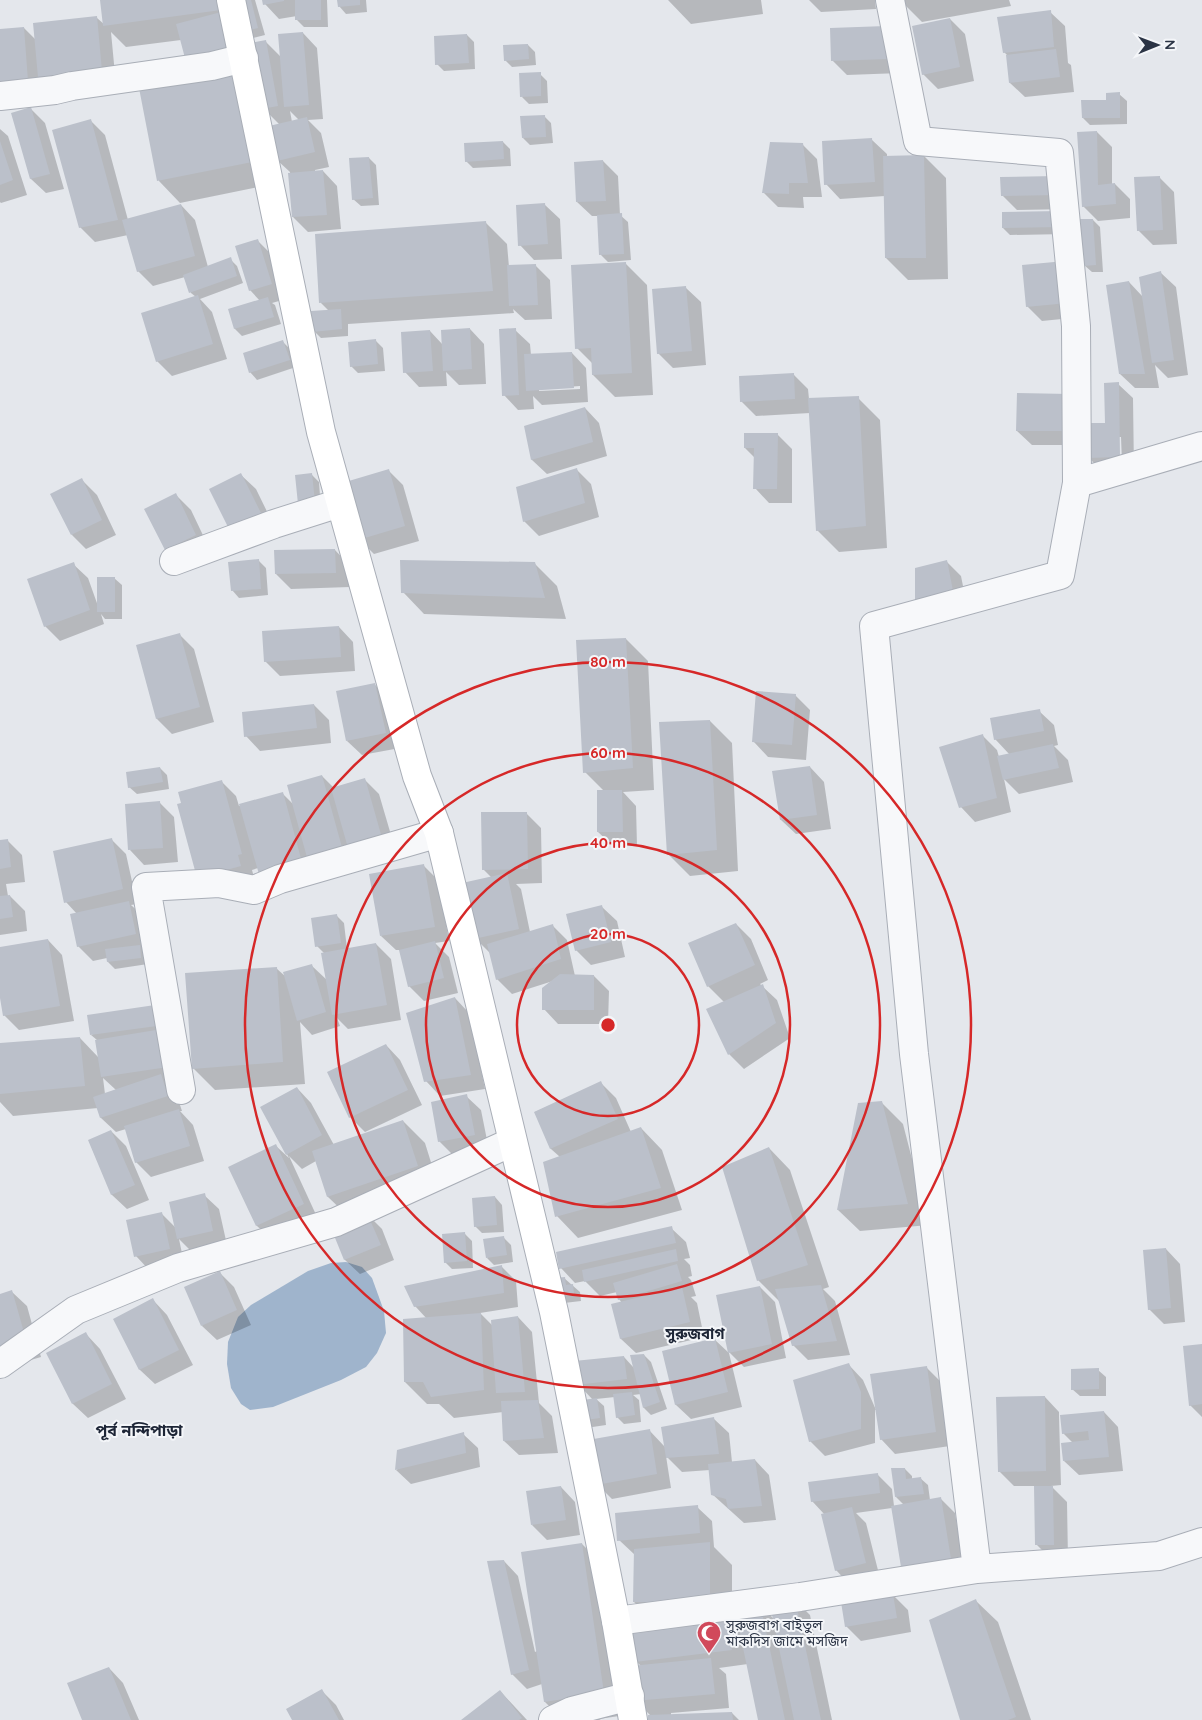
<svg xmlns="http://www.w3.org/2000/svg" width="1202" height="1720" font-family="Quicksand,'Noto Sans Bengali',sans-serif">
  <rect width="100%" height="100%" fill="#e4e7ec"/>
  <!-- water -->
  <path fill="#9fb4cc" d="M346,1262L362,1267L372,1278L384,1311L386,1333L377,1353L366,1367L341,1380L273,1407L250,1410L241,1404L231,1388L227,1364L228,1342L238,1317L251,1305L308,1271L331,1263Z"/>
  <!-- shadow -->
  <path fill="#0003" fill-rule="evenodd" d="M101,0H255L265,35L249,39V64L266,42L281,57L303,33L317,48L323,119L308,120L321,133L329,167L315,170V172L323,171L337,186L341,229L308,232L293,217L290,172L278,161L280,125L263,108L278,183L180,203L159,181L140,89L202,76L181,40L126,47L111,32L116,85L43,95L0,70V30L24,28L36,40L97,18L105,25ZM290,111L299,120L292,122Z
    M264,0H327L328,27H304L297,20V16L279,19L265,4Z
    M338,0H366L367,12L346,14L339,6Z
    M668,0H761L763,14L691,24Z
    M809,0H875L876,9L821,12Z
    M900,0H1009L1011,6L922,22Z
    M1050,12L1065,26L1068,63L1071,65L1074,92L1025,97L1010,83L1008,56L1004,52Z
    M950,19L965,34L974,81L938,89L923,74Z
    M885,27L901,73L847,75L832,60Z
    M467,35L474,42L475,69L444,71L437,64Z
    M528,45L535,52L536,65L512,67L505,60Z
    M540,74L547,81L548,103L529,104L522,97Z
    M1119,94L1127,101V124L1090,125L1083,118Z
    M31,109L45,123L64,189L46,193L31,179L13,114Z
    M544,116L551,123L553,143L530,145L523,138Z
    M91,121L105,135L128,220L181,205L195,220L208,267L230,259L237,266L243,283L200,299L212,312L227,359L172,376L157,361L196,297L191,293L185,277L153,286L138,271L128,235L95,242L80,227Z
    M0,129L8,136L27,195L1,203L0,202Z
    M1097,132L1112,147V184H1115L1130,199V218L1098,221L1083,206Z
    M872,140L887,154V157L924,156L946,178L948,279L908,280L886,258L885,196L840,199L826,184Z
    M503,142L510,149L511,166L473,168L466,161Z
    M802,144L817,159L822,197H803L804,208L778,207L764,193Z
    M369,158L376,165L379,205L361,206L353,199Z
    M603,161L618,176L620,215L628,222L631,260L608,262L601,255L599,216H592L577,202Z
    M1160,178L1174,192L1177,244L1153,245L1138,230Z
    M1071,192L1072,209L1017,210L1002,195Z
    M545,205L560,219L562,259L534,260L520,245Z
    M1060,212L1067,234L1010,235L1003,228Z
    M1093,220L1100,227L1103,272H1092L1084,265Z
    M485,222L507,244L509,267L535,265L550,280L552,319L525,320L513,309L514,313L348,324V336L321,338L314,331L329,311L321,303L316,235Z
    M258,241L272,255L286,299L272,303L275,305L281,324L242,336L235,329L230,310L260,301L250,290Z
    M625,263L647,285L653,395L615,397L593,375V364L577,348Z
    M1023,266L1082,317L1042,321L1027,306Z
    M1161,273L1176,287L1188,375L1168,378L1155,365L1159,388H1135L1120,374L1129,282L1143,297Z
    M686,288L701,302L706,365L673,368L658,353Z
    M470,329L484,344L486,384L459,385L446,372L447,386L419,387L405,372L430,331L443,345Z
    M515,330L530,344L531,355L572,353L586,368L588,402L542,405L533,396L534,409L518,410L504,395ZM580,386V389L539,391V389Z
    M376,341L383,348L385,371L358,373L351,366Z
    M283,342L290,349L296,367L257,380L250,372Z
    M794,375L808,389L809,399L858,398L880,420L887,548L839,552L817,530L810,413L756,416L741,401Z
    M1118,384L1133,398L1134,471L1103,472L1088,457L1106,424ZM1119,437H1121L1122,463H1119Z
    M1069,395L1083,445H1032L1017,431Z
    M585,408L599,423L607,456L547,474L532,460L525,427Z
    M777,434L792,449V503H769L755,488V458L745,448Z
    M577,470L591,484L599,517L539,536L524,521Z
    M389,471L403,485L419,541L374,554L359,539Z
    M241,475L256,489L276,530L246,545Z
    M312,475L319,482L321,509L297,476Z
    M82,480L97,495L116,535L86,549L72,535Z
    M176,495L191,510L210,550L181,564L166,550L146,509Z
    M335,550L349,565L350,587L291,589L276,574Z
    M259,561L266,568L268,595L239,598L232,590Z
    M947,562L961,576L968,611L931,618Z
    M73,564L88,578L98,606L114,578L122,585V619H105L101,614L104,624L60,641L45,626Z
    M535,564L557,586L566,619L424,614L403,592Z
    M339,627L353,642L355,671L280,676L265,661Z
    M179,634L194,649L214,722L172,734L157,719L137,646Z
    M626,639L648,661L654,790L623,792L636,806L637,846H613L598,832L604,791L585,772Z
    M375,685L390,699L400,748L362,755L347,741Z
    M795,695L810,710L806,760L768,757L754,742Z
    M314,705L329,720L331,743L260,751L246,736Z
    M1039,711L1054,725L1058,745L1054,746L1068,760L1073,782L1019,794L1004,779L1011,812L975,822L961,807L982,735L997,750L999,757L1010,755L995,739Z
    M710,721L732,743L738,871L690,876L668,854Z
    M810,767L824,782L831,829L796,834L781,820Z
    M160,768L167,775L169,789L137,794L129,787Z
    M322,776L334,788L364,779L379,794L396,852L258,868L252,870L255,881L213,892L221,781L236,796L239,806L282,793L293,804Z
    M160,803L174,817L178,862L144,865L130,850Z
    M526,813L541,828L542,883L516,884L521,889L530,932L552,925L567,940L575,976H594L609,991L608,1024H558L544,1009L553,981L512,994L497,979L490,953L475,938L492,878L483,869Z
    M7,840L22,855L25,882L6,884L8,896H10L25,911L27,931L0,935V841Z
    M112,840L126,854L137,904L131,905L144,917L148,964L115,969L108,962L107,958L93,961L78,946L77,914L66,902Z
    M423,865L438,880L449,941L435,943L449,957L458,993L424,1001L409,986L400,950H396L381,936Z
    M602,907L617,921L625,957L591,965L576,950Z
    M337,916L344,923L347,949L376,944L391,959L401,1020L348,1029L337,1018L340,1026L312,1035L300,1022L305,1084L215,1090L193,1068L276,968L286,977L311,965L328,981L324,953L317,946Z
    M736,924L751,939L768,980L760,984L777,1000L790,1038L744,1069L729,1054L724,1002L708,986Z
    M48,940L62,955L74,1021L19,1030L4,1015L0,990V948Z
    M455,998L469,1013L485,1089L440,1096L426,1081Z
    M154,1007L175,1090L182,1111H180L193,1125L204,1161L151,1177L136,1162L126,1129L116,1132L101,1118L98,1108L13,1116L0,1102V1045L80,1038L99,1058L97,1040L91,1035ZM103,1078L116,1090L105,1094Z
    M386,1045L400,1060L422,1105L365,1132L350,1117L329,1072Z
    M601,1083L616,1098L631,1132L641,1128L662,1150L682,1210L578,1238L557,1216L560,1157L551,1149L535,1112Z
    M297,1088L311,1103L334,1145L403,1121L425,1143L439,1188L366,1213L382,1229L394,1260L360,1274L345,1260L333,1228L350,1218L328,1197L316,1161L302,1169L289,1156L318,1219L272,1240L257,1226L230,1167L276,1146L289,1158L262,1107Z
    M466,1096L481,1110L489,1150L454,1156L439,1141Z
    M881,1102L903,1124L929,1225L860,1231L838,1210Z
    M111,1131L126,1146L149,1200L127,1209L112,1195L89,1141Z
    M769,1148L790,1170L829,1287L823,1289L835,1301L850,1355L808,1360L793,1345L780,1302L758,1280Z
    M204,1195L219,1209L227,1245L193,1253L179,1239L184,1263L150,1271L136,1256L161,1213L176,1228Z
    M495,1197L502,1205L504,1232L482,1233L475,1226Z
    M671,1228L686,1242L690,1258L684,1259L690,1265L692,1276L688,1277L691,1280L696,1296L691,1297L697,1303L704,1337L636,1353L621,1339L622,1303L619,1299L617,1292L600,1296L585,1281L575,1283L561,1268Z
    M465,1234L472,1241L473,1268L452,1269L445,1262Z
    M504,1238L511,1245L513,1262L494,1265L487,1258Z
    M1166,1249L1180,1264L1185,1322L1164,1324L1149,1309Z
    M502,1267L516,1281L518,1307L480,1313L493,1326L518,1317L532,1332L539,1403L552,1416L558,1453L519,1455L504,1441L503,1412L454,1418L439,1404H427L405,1382L427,1319L415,1306Z
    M219,1272L234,1287L251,1325L217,1340L202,1326Z
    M564,1278L580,1292L581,1301L564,1303L557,1295Z
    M760,1287L775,1302L786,1358L744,1367L729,1352Z
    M12,1292L27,1306L41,1357L0,1369V1295Z
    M153,1300L167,1315L193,1365L155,1384L140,1370L115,1320Z
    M86,1334L100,1349L126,1399L88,1418L73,1404L48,1353Z
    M714,1339L729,1353L742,1407L691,1419L676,1405L663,1352Z
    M1202,1346V1417L1190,1405Z
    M644,1355L651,1362L667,1409L651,1415L644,1408L641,1394L633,1395L639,1400L641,1422L624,1424L617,1417L615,1397L596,1399L604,1406L606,1425L586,1428L593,1400L578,1384L624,1357L634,1368Z
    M849,1365L863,1380L876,1410L927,1368L941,1382L950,1446L895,1454L881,1439L877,1410H875V1443L825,1456L810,1441Z
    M1098,1370L1106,1377V1396H1080L1072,1389Z
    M1045,1397L1059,1412V1416L1104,1412L1118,1427L1123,1471L1079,1475L1064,1461L1073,1443L1063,1433L1061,1416H1059L1061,1485L1051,1486L1067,1502L1068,1559H1051L1036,1544L1035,1486H1014L999,1471Z
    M714,1419L729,1433L732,1462L755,1460L769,1475L776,1520L744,1523L712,1494L710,1470L682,1472L666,1456L671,1488L612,1499L597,1484L649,1430L665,1447Z
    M463,1434L478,1448L480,1467L411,1484L396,1470Z
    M905,1469L912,1476V1480L920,1478L928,1485L930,1500L940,1498L955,1513L965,1573L917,1581L903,1566L892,1508L856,1513L866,1523L880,1578L850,1585L836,1570L825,1515L812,1501L877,1474L892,1489L894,1506L904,1505L896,1497Z
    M561,1487L575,1502L580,1535L547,1540L532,1525Z
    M697,1507L712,1521L714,1547L732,1565V1622L741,1631L760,1605L774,1619L795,1600L810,1615L832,1720H760L748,1664L719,1668L726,1674L729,1708L671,1713V1715L732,1713L739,1720H649L651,1716L635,1700L641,1666L636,1661L657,1624L634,1602L635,1555L619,1540Z
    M582,1544L604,1566L626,1715L599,1719L601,1720H563L545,1702L542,1684L527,1689L512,1674L504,1561L518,1576L535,1652L537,1651Z
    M893,1595L908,1610L911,1632L861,1641L846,1626Z
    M976,1601L998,1622L1031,1720H962Z
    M109,1668L123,1683L139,1720H84Z
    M322,1691L336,1705L344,1720H294Z
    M500,1691L527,1720H463Z"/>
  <!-- building -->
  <path fill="#bbc0ca" d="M100,0H219L221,10L103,26Z
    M233,0H251L258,28L241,32Z
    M262,0H284V1L263,5Z
    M295,0H321V20H295Z
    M337,0H360V5L338,7Z
    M1051,10L1054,47L1003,53L997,17Z
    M225,11L235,49L186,62L176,24Z
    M97,16L102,71L38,77L33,23Z
    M950,18L960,67L922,75L912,26Z
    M886,26L887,59L831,61L830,28Z
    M24,27L28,81L0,83V29Z
    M303,32L309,105L284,107L278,34Z
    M467,34L469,63L435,65L434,36Z
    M266,40L278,106L262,109L250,43Z
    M528,44L529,59L504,61L503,45Z
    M1056,49L1060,77L1009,83L1006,55Z
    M238,68L257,161L157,181L139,88Z
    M541,72V96L520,97L519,73Z
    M1120,92V118H1082L1081,100H1106V93Z
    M31,107L50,174L30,179L11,113Z
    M545,115L546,137L522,138L520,116Z
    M307,117L315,152L277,161L269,126Z
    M91,119L118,220L79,228L52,130Z
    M1097,131L1098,185L1115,183L1116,204L1082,207L1077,132Z
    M872,138L875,182L824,185L822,141Z
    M0,141L13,180L0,185Z
    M503,141L504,159L465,162L464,143Z
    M770,142L803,143L808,183H789V194L762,193Z
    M924,155L926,258H885L883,156Z
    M369,157L373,198L352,200L349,158Z
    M603,160L606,201L576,202L574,162Z
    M323,170L327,215L292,217L288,173Z
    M1057,176V195L1001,196L1000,177Z
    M1160,176L1163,230L1137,231L1134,177Z
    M545,203L548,244L518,246L516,205Z
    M181,204L195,256L137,272L122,220Z
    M1060,211V227L1002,228V212Z
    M622,213L624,254L599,255L597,215Z
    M1080,219H1093L1096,265L1083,266Z
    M486,221L493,291L319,303L315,234Z
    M258,239L272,284L249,291L235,246Z
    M231,257L237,276L189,293L183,275Z
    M1065,261L1068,303L1026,307L1022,265Z
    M626,262L632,373L592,375L591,348L575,349L571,265Z
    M536,264L538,305L509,306L507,265Z
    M1161,271L1174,360L1152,363L1139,277Z
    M1129,281L1145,374H1119L1106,285Z
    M686,286L692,351L657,354L652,289Z
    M198,295L213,344L156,362L141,313Z
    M268,297L274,317L234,329L228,309Z
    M341,309L342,329L312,332L311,311Z
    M470,328L472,369L443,371L441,330Z
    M516,328L519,395L502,396L499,329Z
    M430,330L433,371L403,373L401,332Z
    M376,339L378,364L350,367L348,342Z
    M283,340L290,360L249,373L243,353Z
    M572,352L574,388L526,391L524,354Z
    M794,373L795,399L740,402L739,376Z
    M1119,382L1120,457L1087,458L1086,423H1105L1104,383Z
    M1017,393L1070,394L1069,431H1016Z
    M859,396L866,526L816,531L808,398Z
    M585,407L593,442L531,460L524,426Z
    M744,433H778L777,489H753L754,448H744Z
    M577,468L585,503L523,522L516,487Z
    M389,469L405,526L358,540L342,483Z
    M241,473L262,515L230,531L209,489Z
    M312,473L315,502L298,504L295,475Z
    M82,478L102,520L71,535L50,494Z
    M176,493L196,535L165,550L144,509Z
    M335,549L336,573L275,574L274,550Z
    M259,559L261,589L231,591L228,562Z
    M400,560L535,562L545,598L401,593Z
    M947,560L954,596L915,604V568Z
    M74,562L90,610L44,627L27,579Z
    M97,577H115V612H97Z
    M339,626L341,657L264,662L262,631Z
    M180,633L200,707L156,719L136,645Z
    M626,638L633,768L583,773L576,640Z
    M375,683L386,733L346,741L336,691Z
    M756,691L796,694L792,745L752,742Z
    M314,704L317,728L244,737L242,712Z
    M1040,709L1044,731L994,740L990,718Z
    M710,720L717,850L667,855L659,722Z
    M983,734L997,798L959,808L939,747Z
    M1053,744L1059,768L1003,780L997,756Z
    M810,766L817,815L780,820L772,771Z
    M160,767L163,782L128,788L126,772Z
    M322,775L343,851L308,861L287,785Z
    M365,778L382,838L348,848L331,788Z
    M222,780L242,854L238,855L241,866L197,878L177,804L181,803L178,792Z
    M597,790H622L623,832H597Z
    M283,792L303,866L260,878L239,804Z
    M160,801L163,848L128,850L125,804Z
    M481,812H527L528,869L482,870Z
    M112,838L123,889L64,903L53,851Z
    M8,839L11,867L0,869V840Z
    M424,864L435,927L380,936L369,874Z
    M507,873L519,929L474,939L462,883Z
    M10,895L13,917L0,919V896Z
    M129,901L136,934L77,947L70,914Z
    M602,905L611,942L575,951L566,914Z
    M337,914L341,943L315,947L311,918Z
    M736,923L755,965L707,987L688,943Z
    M553,924L561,959L496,980L487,944Z
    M48,939L60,1006L3,1016L0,998V947Z
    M435,941L444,978L408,987L399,950Z
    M376,943L387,1005L332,1015L321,953Z
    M140,945L141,958L107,962L105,949Z
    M312,964L326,1012L297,1021L283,972Z
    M277,967L283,1062L192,1069L185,973Z
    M560,974L594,975V1010H542V988Z
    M763,984L776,1023L728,1055L706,1009Z
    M455,997L471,1075L424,1082L406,1013Z
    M155,1005L157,1026L90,1035L87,1015Z
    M162,1029L168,1067L101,1077L95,1040Z
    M80,1037L85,1086L0,1094V1043Z
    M386,1044L408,1090L349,1118L327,1072Z
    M161,1074L168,1096L100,1118L93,1097Z
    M601,1081L618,1119L550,1149L534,1112Z
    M297,1087L322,1135L286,1155L260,1107Z
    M467,1094L475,1135L438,1142L431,1102Z
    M882,1101L908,1204L837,1210L858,1103Z
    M179,1109L190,1146L135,1163L124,1126Z
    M403,1120L418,1166L327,1197L312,1151Z
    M641,1127L661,1188L555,1217L543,1162Z
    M111,1130L135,1185L111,1195L88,1140Z
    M276,1144L304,1204L256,1226L228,1167Z
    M769,1147L808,1265L757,1281L722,1167Z
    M205,1193L213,1231L177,1239L169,1202Z
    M495,1196L497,1225L474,1227L472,1198Z
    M162,1212L170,1249L134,1257L126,1220Z
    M367,1213L381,1245L344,1260L331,1228Z
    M672,1226L676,1243L559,1269L556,1252Z
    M465,1232L467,1261L444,1263L442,1234Z
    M504,1236L507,1255L486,1258L483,1239Z
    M1166,1248L1171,1308L1148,1310L1143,1250Z
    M676,1249L678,1261L584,1282L582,1270Z
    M677,1264L682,1281L618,1300L613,1283Z
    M502,1265L504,1293L414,1307L404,1286Z
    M220,1271L237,1310L201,1326L184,1287Z
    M565,1277L566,1285L573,1284L574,1294L556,1296L554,1278Z
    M821,1285L837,1341L792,1346L775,1289Z
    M760,1286L772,1344L728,1353L716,1295Z
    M682,1287L690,1322L620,1339L611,1304Z
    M12,1290L27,1343L0,1350V1294Z
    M153,1298L179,1350L139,1370L113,1319Z
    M481,1313L484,1390L431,1397L423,1382H404L403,1319Z
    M518,1316L525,1392L496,1393L491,1320Z
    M86,1332L112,1384L72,1404L46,1353Z
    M715,1338L728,1392L675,1405L662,1351Z
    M1202,1344V1404L1189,1406L1183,1346Z
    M644,1354L660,1402L643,1408L630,1355Z
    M624,1356L627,1379L576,1385L574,1361Z
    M849,1363L861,1392V1429L809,1442L793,1380Z
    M927,1366L936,1432L880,1440L870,1374Z
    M1099,1368V1389L1071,1390V1369Z
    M632,1392L635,1415L616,1418L613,1394Z
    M1045,1396L1046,1471L998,1472L996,1397Z
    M597,1398L600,1418L578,1421L576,1401Z
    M538,1400L544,1438L503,1441L501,1401Z
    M1104,1411L1109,1457L1063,1461L1061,1443L1089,1440L1088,1431L1062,1434L1060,1415Z
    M714,1417L719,1454L666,1458L661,1427Z
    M650,1429L657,1474L596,1485L588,1440Z
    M464,1432L466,1453L395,1470L397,1450Z
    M755,1459L762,1506L728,1509L726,1499L711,1495L708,1464Z
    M891,1468H905L906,1479L921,1477L924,1494L895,1497Z
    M878,1473L880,1493L811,1502L808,1482Z
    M561,1486L566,1520L531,1525L526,1491Z
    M1034,1486H1053L1054,1545H1035Z
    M941,1497L951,1559L901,1567L891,1506Z
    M698,1505L700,1533L617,1541L615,1513Z
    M852,1507L866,1563L835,1571L821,1514Z
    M710,1542V1602H633L634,1549Z
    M582,1543L604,1693L544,1702L521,1552Z
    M504,1560L529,1670L511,1675L487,1561Z
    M893,1594L897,1618L845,1627L841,1602Z
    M795,1599L821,1720H794L770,1605Z
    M976,1599L1016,1717L1008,1720H960L929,1620Z
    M760,1603L785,1720H758L735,1609Z
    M725,1614L732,1650L635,1662L620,1628Z
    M711,1658L715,1694L634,1701L631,1666Z
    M109,1667L131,1720H82L67,1683Z
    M322,1689L339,1720H292L286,1709Z
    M500,1690L522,1718L519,1720H461Z
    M732,1712L733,1720H648V1715Z"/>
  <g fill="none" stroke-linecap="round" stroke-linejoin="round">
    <defs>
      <path id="street" d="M890,0L918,141L1059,153L1076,326L1077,483L1060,575L874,626L914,1054L977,1569
        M0,96L55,90L72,86L212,66L244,58
        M1077,483L1202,446
        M174,561L274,524L340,503
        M181,1090L146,887L219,883L254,890L280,879L439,833
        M0,1364L76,1310L178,1268L336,1222L512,1142
        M616,1621L800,1597L977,1569L1159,1556L1202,1542
        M553,1720L572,1711L630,1696"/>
      <path id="secondary" d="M231,0L321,432L417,776L439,833L554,1312L616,1621L633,1720"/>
    </defs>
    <!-- street casing -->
    <use href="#street" stroke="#a9aeb7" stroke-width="30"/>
    <!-- secondary casing -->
    <use href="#secondary" stroke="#a9aeb7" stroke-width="30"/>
    <!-- street -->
    <use href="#street" stroke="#f7f8fa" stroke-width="28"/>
    <!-- secondary -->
    <use href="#secondary" stroke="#fff" stroke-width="28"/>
  </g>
  <!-- distance rings -->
  <g fill="none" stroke="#d62828" stroke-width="2.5">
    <circle cx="608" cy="1025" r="91"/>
    <circle cx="608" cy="1025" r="182"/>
    <circle cx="608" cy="1025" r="272"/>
    <circle cx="608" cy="1025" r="363"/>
  </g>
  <!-- icons -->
  <defs>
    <symbol id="mosque-pin" viewBox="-11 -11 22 30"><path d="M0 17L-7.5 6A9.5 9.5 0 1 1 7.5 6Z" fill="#d1495b" stroke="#f4f6f9"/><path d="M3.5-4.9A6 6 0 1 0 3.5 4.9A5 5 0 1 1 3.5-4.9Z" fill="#fff"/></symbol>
  </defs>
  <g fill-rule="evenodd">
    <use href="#mosque-pin" x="695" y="1619" width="28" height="38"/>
  </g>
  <g text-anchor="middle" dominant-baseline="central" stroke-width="4" stroke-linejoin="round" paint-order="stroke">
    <!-- poi labels -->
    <g font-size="14" fill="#2b3445" stroke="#f4f6f9" text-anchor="start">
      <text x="726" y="1625">সুরুজবাগ বাইতুল<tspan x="726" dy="16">মাকদিস জামে মসজিদ</tspan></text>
    </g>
    <!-- neighbourhood labels -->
    <g font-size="15" font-weight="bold" fill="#1d2536" stroke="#f4f6f9">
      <text x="695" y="1333">সুরুজবাগ</text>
    </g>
    <!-- quarter labels -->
    <g font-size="16" font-weight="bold" fill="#1d2536" stroke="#f4f6f9">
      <text x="139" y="1430">পূর্ব নন্দিপাড়া</text>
    </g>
  </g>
  <circle cx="608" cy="1025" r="8" fill="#d62828" stroke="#f4f6f9" stroke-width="2.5"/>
  <g font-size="15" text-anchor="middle" font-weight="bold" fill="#d62828" stroke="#f4f6f9" stroke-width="4" stroke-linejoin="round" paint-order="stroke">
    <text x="608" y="667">80 m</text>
    <text x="608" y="758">60 m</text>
    <text x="608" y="848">40 m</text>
    <text x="608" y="939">20 m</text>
  </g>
  <!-- north arrow -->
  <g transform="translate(1157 45) rotate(89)" stroke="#f4f6f9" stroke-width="4" paint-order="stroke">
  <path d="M0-4L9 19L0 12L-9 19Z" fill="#2b3445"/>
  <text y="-8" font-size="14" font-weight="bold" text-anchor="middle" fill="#2b3445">N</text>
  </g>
</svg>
